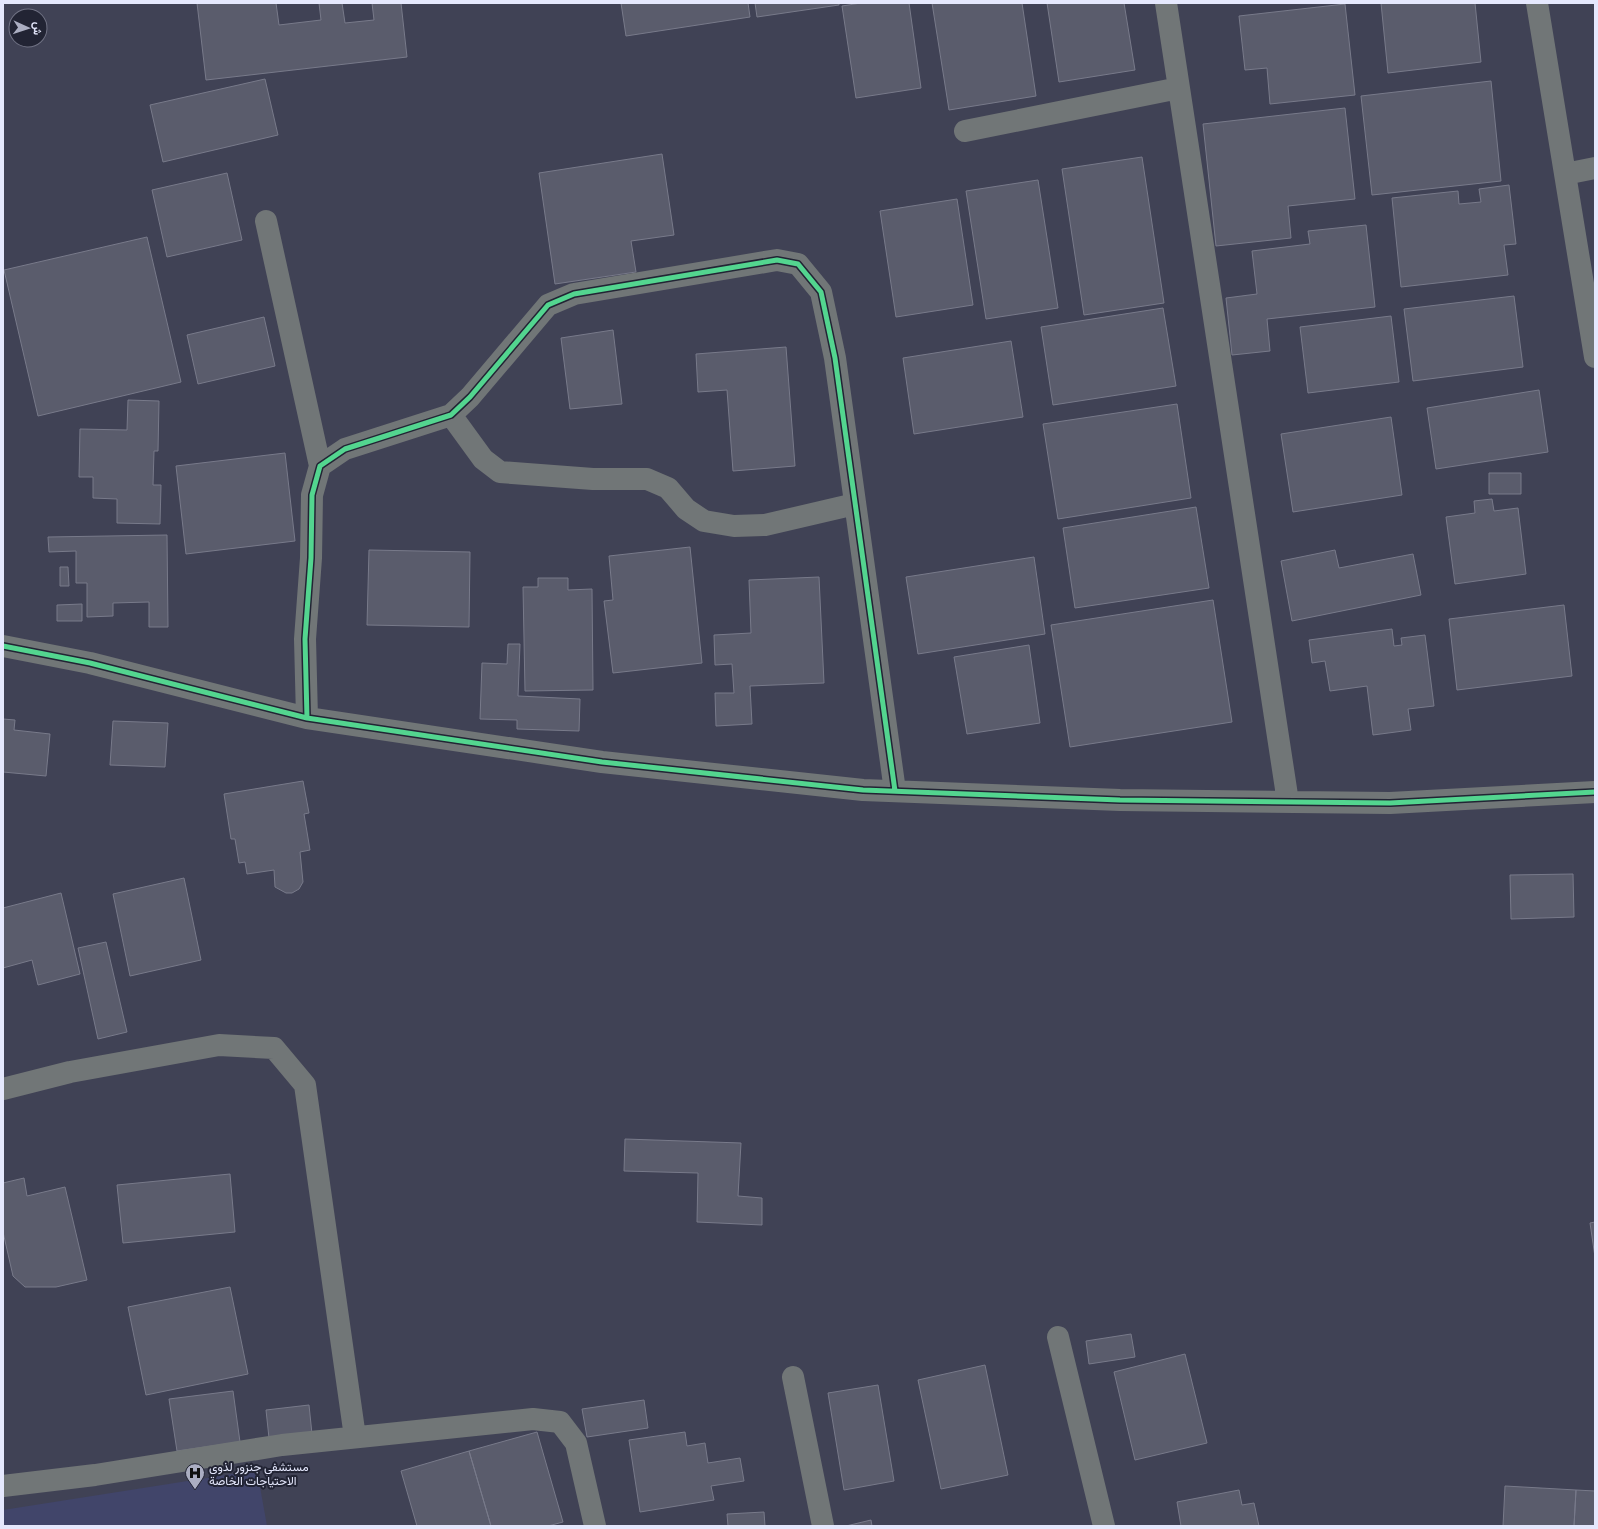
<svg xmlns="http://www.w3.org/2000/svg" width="1598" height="1529" font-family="'Exo 2',Vazirmatn,sans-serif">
  <rect width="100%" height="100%" fill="#404255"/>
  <!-- built -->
  <path fill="#41456a" d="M257,1470L267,1526H3V1510Z"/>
  <!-- building -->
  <path fill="#5a5c6c" stroke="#787a8a" d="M197,3H276L279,25L321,20L319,3H342L345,23L374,20L372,3H401L407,57L206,80Z
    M621,3H748L750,17L626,36Z
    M755,3H839V5L757,17Z
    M861,3H909L921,88L856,98L842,6Z
    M932,3H1022L1036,96L949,110Z
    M1047,3H1124L1135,70L1059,82Z
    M1381,3H1475L1481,62L1388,73Z
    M1345,4L1355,95L1270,104L1267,68L1245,70L1239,16Z
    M265,79L278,135L163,162L150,105Z
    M1491,81L1501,181L1372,195L1361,96Z
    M1345,108L1355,199L1288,206L1291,238L1216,246L1203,124Z
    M662,154L674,235L631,241L636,272L555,284L539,173Z
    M1142,157L1164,303L1084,315L1062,169Z
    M227,173L242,240L167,257L152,190Z
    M1038,180L1058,308L986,319L966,191Z
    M1509,185L1516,244L1504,245L1508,275L1401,287L1392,198L1458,191L1459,204L1481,202L1479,189Z
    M957,199L973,305L896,317L880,211Z
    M1366,225L1375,307L1267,319L1270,351L1232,355L1226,298L1257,294L1252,251L1310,244L1308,231Z
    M147,237L181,382L38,416L4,270Z
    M1514,296L1523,367L1413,381L1404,309Z
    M1163,308L1176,386L1053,405L1041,327Z
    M1391,316L1399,382L1308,393L1300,327Z
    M264,317L275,366L198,384L187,335Z
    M613,330L622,404L570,409L561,338Z
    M1011,341L1023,417L914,434L903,358Z
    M786,347L795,466L733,471L727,390L698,392L696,354Z
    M1539,390L1548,452L1436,469L1427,408Z
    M128,400L159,401L158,451H154L153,485H161L160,524L117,523V499L93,498V477H79L80,429L127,430Z
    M1177,404L1191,498L1058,519L1043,424Z
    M1391,417L1402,495L1293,512L1281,434Z
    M285,453L295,541L186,554L176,466Z
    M1489,473H1521V494H1489Z
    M1492,499L1494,511L1518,508L1526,574L1455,584L1446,517L1475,513L1474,501Z
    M1196,507L1209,588L1075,608L1063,528Z
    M167,535L168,627H149V602L113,603V616L87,617V583H76V551L49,552L48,537Z
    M690,547L702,663L613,673L604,601L613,600L609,556Z
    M369,550L470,552L469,627L367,625Z
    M1335,550L1339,568L1413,554L1421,595L1292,621L1281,561Z
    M1034,557L1045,634L918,654L906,577Z
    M60,567H68L69,586H60Z
    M819,577L824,683L750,686L752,724L716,726L715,693H734L732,664L715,665L714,635L751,633L749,580Z
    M538,578H568V590L592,589L593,690L525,691L523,587H538Z
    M1213,600L1232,722L1070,747L1051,625Z
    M82,604V621H57V605Z
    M1564,605L1572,676L1457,690L1449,619Z
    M1392,629L1394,646L1402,645L1401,638L1425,635L1434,706L1408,709L1411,730L1373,735L1367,686L1330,691L1325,661L1312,663L1309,640Z
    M508,644H520L518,696L580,699L579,731L517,729V720L480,719L482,663L507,664Z
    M1029,645L1040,723L967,734L954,657Z
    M3,719L15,720L14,730L50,734L46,776L3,772Z
    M113,721L168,723L165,767L110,765Z
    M303,781L309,813L304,814L310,850L300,852L303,882L299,889L292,893H286L275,887L274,870L247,874L245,862L239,863L235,839H231L224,794Z
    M1573,874L1574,917L1511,919L1510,875Z
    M184,878L201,960L130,976L113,894Z
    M61,893L80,974L38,985L32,960L3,968V908Z
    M106,942L127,1032L98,1039L78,948Z
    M625,1139L741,1143L738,1196L762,1198V1225L697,1222L698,1173L624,1171Z
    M230,1174L235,1232L123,1243L117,1185Z
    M24,1178L27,1196L65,1187L87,1280L56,1287H25L13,1276L3,1232V1183Z
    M1595,1222V1257L1590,1223Z
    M230,1287L248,1374L146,1395L128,1307Z
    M1131,1334L1135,1357L1089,1364L1086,1341Z
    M1185,1354L1207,1443L1135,1460L1114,1372Z
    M985,1365L1008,1475L941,1489L918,1380Z
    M878,1385L894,1481L844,1490L828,1393Z
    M233,1391L240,1442L177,1451L169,1399Z
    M644,1400L648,1428L587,1437L582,1409Z
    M309,1405L312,1434L269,1438L266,1410Z
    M537,1432L563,1522L548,1526H491L469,1451Z
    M685,1432L687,1446L705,1443L708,1463L740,1458L744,1481L711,1486L714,1500L640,1512L629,1440Z
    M469,1451L491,1526H417L401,1471Z
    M1505,1486L1576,1490L1574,1526H1503Z
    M1239,1490L1242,1505L1254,1503L1259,1526H1181L1177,1502Z
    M1576,1490L1595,1491V1526H1574Z
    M764,1512L765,1526H728L727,1514Z
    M871,1520L872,1526H846Z"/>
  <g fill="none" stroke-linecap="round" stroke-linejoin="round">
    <!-- street -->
    <path stroke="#717677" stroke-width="22" d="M1166,3L1288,802
      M1537,3L1595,357
      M965,131L1179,88
      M1565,174L1595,168
      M266,221L320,466
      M451,415L483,459L500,472L593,479H647L668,488L686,509L704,521L734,526L765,525L855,504
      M3,646L90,663L307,718L602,762L863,790L1120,800L1390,803L1595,792
      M307,718L305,639L311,558L312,495L320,466L345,449L451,415L470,397L548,305L574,294L777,260L798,264L821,292L835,358L895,791
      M3,1089L70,1072L219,1045L274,1048L305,1085L355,1437
      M1058,1337L1104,1526
      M793,1377L823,1526
      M3,1486L95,1475L282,1445L533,1419L560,1422L576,1443L595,1526"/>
    <defs>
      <path id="cycleway" d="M3,646L90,663L307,718L602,762L863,790L1120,800L1390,803L1595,792
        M307,718L305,639L311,558L312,495L320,466L345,449L451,415L470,397L548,305L574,294L777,260L798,264L821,292L835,358L895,791"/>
    </defs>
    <!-- cycleway casing -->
    <use href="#cycleway" stroke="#222434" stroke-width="8"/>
    <!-- cycleway -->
    <use href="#cycleway" stroke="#53d58f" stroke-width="5"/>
  </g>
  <!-- icons -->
  <defs>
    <symbol id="hospital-pin" viewBox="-11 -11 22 30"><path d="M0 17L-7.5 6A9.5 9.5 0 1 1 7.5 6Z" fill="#abaec2" stroke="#222434"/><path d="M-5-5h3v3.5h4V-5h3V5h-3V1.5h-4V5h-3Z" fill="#111"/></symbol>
  </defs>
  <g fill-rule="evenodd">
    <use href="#hospital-pin" x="184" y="1462" width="22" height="30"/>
  </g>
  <g text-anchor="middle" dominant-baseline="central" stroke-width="4" stroke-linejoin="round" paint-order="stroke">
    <!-- poi labels -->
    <g font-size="12" fill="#e5e8fd" stroke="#222434" text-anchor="start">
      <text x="209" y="1466">مستشفي جنزور لذوي<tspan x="209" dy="14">الاحتياجات الخاصة</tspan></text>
    </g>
  </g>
  <!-- border -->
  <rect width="1598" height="1529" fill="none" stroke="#e5e8fd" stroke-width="8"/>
  <!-- north arrow -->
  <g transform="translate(28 28) rotate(93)"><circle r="19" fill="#222434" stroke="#707284"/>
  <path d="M0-3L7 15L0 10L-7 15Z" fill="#abaec2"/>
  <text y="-6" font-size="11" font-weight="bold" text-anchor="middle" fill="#e5e8fd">ش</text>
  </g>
</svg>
